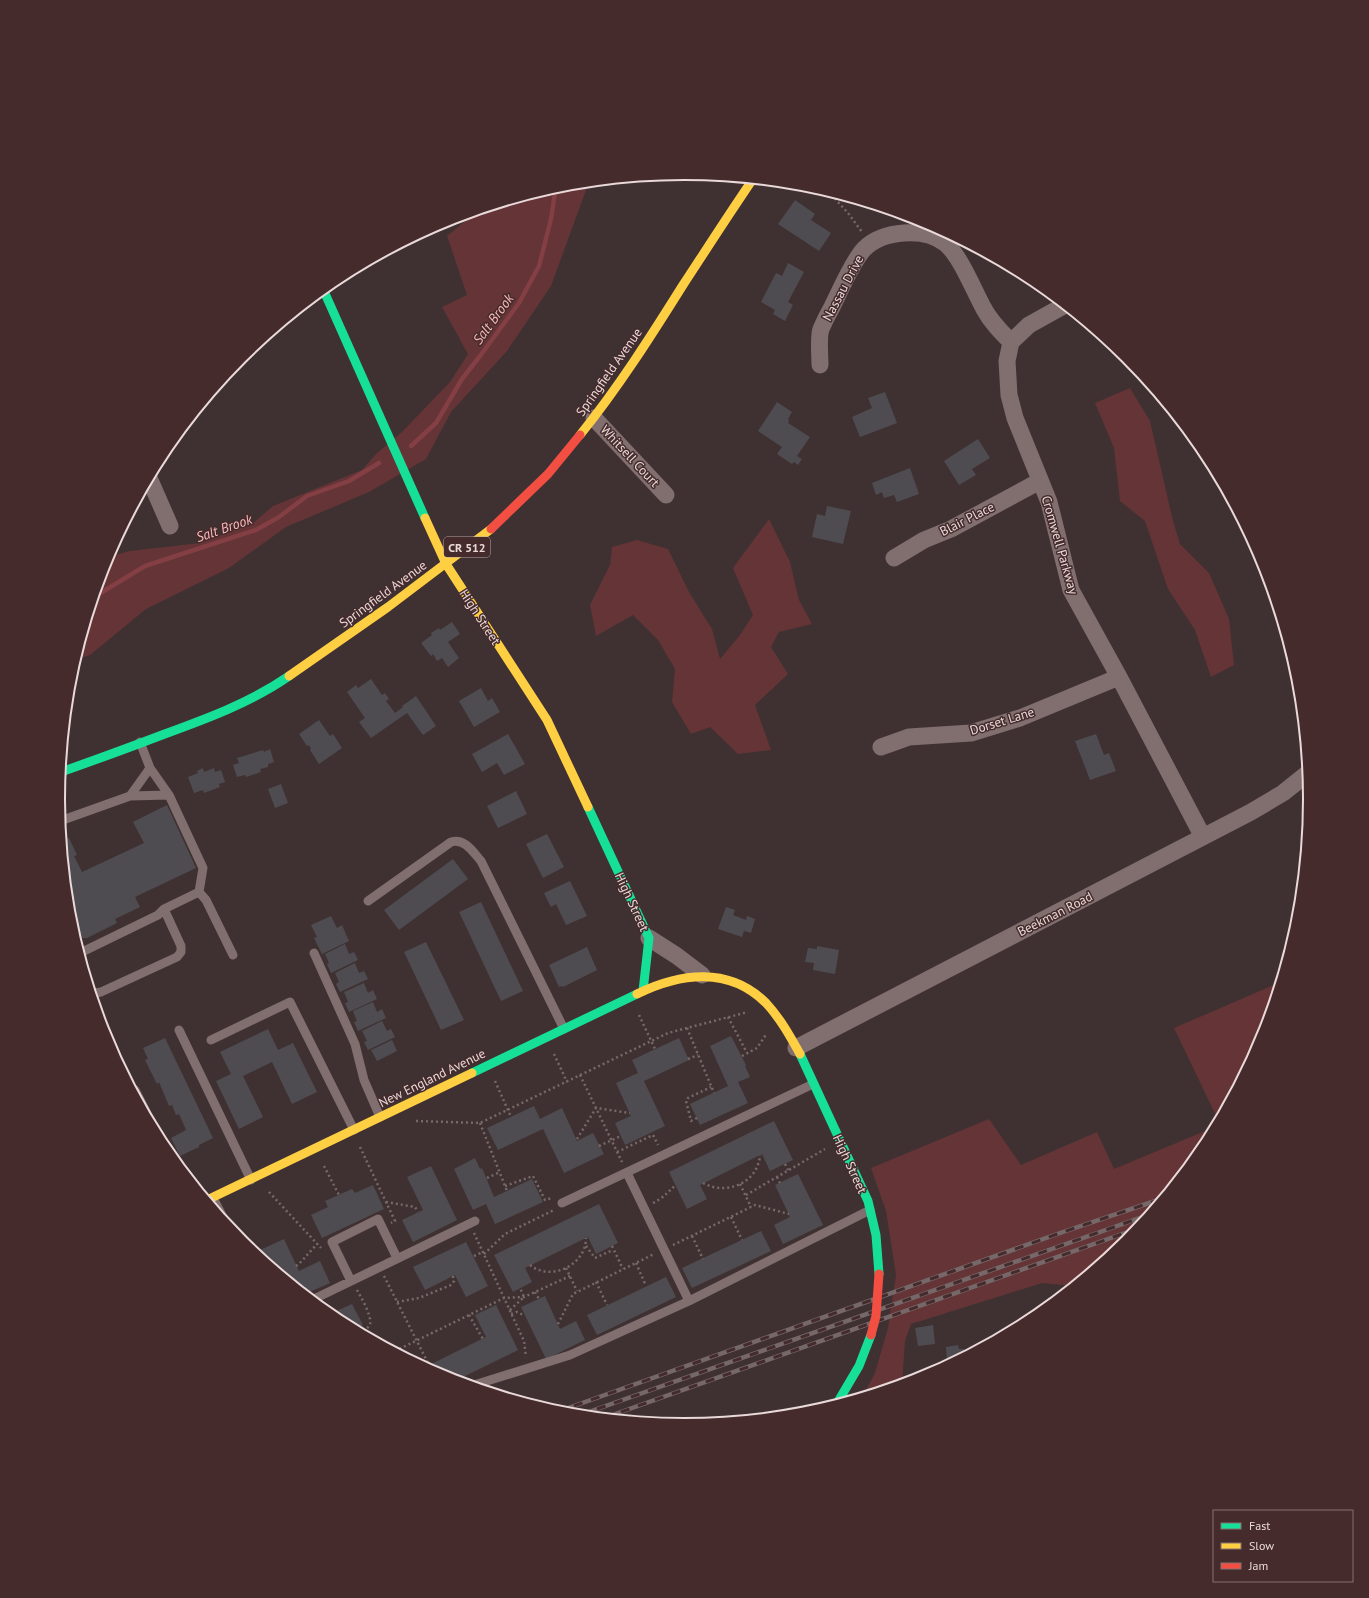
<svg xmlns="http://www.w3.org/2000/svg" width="1369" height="1598" font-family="'PT Sans',sans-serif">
  <rect width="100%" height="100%" fill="#3f3132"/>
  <!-- green -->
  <path fill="#653436" d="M589,182L551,286L507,351L451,412L426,459L369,492L286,527L229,568L146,609L90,655L75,660L107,557L130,551L200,543L253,523L273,506L362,470L377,453L402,432L450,382L468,354L442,307L467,295L447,236L479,210L562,184Z
    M1130,388L1150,421L1173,521L1180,544L1209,573L1229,619L1234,665L1211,677L1195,630L1168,589L1145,521L1120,501L1114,448L1095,403Z
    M769,519L790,562L799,600L812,624L779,632L771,647L788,674L755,705L771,750L738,754L710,727L691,734L672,702L675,669L658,640L633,615L596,636L590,605L610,565L612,547L637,540L668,549L689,592L712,629L720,659L740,635L753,615L733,568Z
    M1281,982L1263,1039L1219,1122L1174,1028Z
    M989,1119L1021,1165L1097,1132L1114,1169L1217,1126L1205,1147L1127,1242L1074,1286L1042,1283L911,1324L905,1341L902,1385L863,1396L875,1373L888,1328L896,1275L886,1211L871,1168Z"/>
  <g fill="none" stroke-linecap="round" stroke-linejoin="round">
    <!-- stream -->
    <path stroke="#833f43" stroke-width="4.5" d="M411,446L436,423L462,379L480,356L519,303L539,266L551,219L556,186
      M94,597L145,566L256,530L279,517L307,496L349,481L379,463"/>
  </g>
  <!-- building -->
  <path fill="#4e4c50" d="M795,200L815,214L811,220L831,233L819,251L778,224Z
    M788,263L804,272L788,302L793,305L785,321L773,314L775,310L761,302L776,273L782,276Z
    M885,392L897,423L860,437L852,417L872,408L868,398Z
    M777,402L792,412L788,419L789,421L788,423L810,437L797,456L802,459L798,465L794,462L792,464L777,454L782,447L758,431Z
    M978,439L990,458L972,469L976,475L959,485L944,461Z
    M910,468L919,494L897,502L894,495L884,498L882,492L876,495L872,483Z
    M827,506L851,511L843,544L812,537L817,514L825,516Z
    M452,622L460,634L448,642L459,658L448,667L442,658L437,661L433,654L431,656L421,643L432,635L431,633L439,628L440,630Z
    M371,679L382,695L385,693L389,699L386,701L395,713L403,707L402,706L416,696L436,726L423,735L407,713L371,738L359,722L365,718L347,692L356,685L358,688Z
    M481,688L488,701L492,698L500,712L474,727L459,701Z
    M319,720L330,736L333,734L342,748L319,764L310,750L311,749L309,745L307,746L299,734Z
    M508,734L525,764L504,775L497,763L482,772L472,754Z
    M1096,734L1104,755L1109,753L1116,771L1090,780L1075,741Z
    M270,749L274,762L268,764V767L260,769L261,772L246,777L245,775L237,777L233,765L239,763L237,758L263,750L264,752Z
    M203,768L204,772L214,768L215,772L221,770L225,782L219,784L220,787L204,793L203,790L194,793L188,777L198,773L197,771Z
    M281,784L288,803L275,808L268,789Z
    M516,791L527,814L498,828L487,806Z
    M167,805L196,868L135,897L140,907L115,919L117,923L87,938H78L75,936L70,921L62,838L65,836L66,839L69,838L77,855L74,856L82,872L144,843L133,822Z
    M547,834L564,867L543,878L526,844Z
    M453,859L468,879L399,930L384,910Z
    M570,881L587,916L566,925L556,904L551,907L544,893Z
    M481,902L523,991L501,1001L459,912Z
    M726,907L735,910L733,915L746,920L747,916L755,919L751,933L744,931L742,937L718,929Z
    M331,916L337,928L342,925L349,941L322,954L314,938L317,937L311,925Z
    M426,942L464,1020L441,1030L404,952Z
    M345,944L349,954L354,952L358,960L331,973L327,964L329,963L325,954Z
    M817,946L839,950L835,974L813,970L814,963L805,962L808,948L817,949Z
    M587,947L597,970L563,987L562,986L559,987L549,965Z
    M355,963L359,973L364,971L368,979L340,992L336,984L339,982L335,973Z
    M364,983L368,993L373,990L377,999L349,1012L345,1003L348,1002L344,992Z
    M373,1002L377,1012L382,1009L386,1018L358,1031L354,1022L357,1021L353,1011Z
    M382,1021L387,1031L391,1029L395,1037L368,1050L364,1042L367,1041L362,1031Z
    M268,1029L278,1050L293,1043L317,1092L292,1104L272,1062L243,1076L263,1117L239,1129L216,1081L231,1074L220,1052Z
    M731,1036L746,1065L745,1066L750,1077L738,1082L748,1103L700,1125L690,1104L728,1086L710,1046Z
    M165,1038L213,1138L199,1145V1147L180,1156L171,1138L186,1130L179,1114L176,1115L172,1105L169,1106L159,1082L157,1084L145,1060L148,1059L143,1048Z
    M679,1038L689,1060L644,1081L665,1126L625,1145L615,1123L631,1116L616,1083L638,1073L632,1060Z
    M392,1040L397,1051L377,1061L371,1050Z
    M534,1106L540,1119L562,1108L577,1141L593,1133L604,1154L564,1173L543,1129L498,1150L487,1128Z
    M774,1121L793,1160L770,1171L762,1154L700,1185L707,1199L687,1209L669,1172Z
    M475,1158L480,1169L482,1168L494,1197L532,1179L543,1202L495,1224L486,1204L473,1210L454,1169Z
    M431,1166L457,1220L413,1242L402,1220L423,1210L407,1177Z
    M798,1174L823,1225L783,1244L774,1225L790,1217L775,1185Z
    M373,1185L384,1209L322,1238L311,1215L328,1207L325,1201L352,1189L355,1193Z
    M599,1204L618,1243L596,1254L588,1237L525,1268L532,1282L513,1292L494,1255Z
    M761,1231L771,1251L692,1288L682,1268Z
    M284,1239L299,1271L320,1261L330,1283L305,1294L266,1262L260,1250Z
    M466,1242L488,1286L466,1297L455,1275L425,1290L413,1267Z
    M666,1277L676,1297L597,1335L587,1315Z
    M545,1296L560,1329L576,1321L585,1340L546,1359L521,1307Z
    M352,1304L363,1325L354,1329L336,1320L330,1314Z
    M496,1305L518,1350L455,1381L445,1378L425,1367L486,1337L475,1315Z
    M933,1325L935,1344L918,1346L915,1328Z
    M958,1345L959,1349H964L965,1356L944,1367V1360H947L946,1347Z"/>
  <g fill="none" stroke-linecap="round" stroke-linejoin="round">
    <!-- path -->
    <path stroke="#776969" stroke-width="2.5" stroke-dasharray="2 3" stroke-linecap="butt" d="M828,191L848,213L862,232
      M639,1015L655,1049
      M728,1017L747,1053
      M687,1028L714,1093
      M554,1054L567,1082
      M742,1056L757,1048L767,1033
      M688,1059L698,1055
      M580,1075L622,1162
      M495,1081L511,1117
      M697,1118L691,1121L686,1101L688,1098L711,1087
      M416,1121L480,1123L668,1033L748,1012
      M480,1123L507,1191
      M577,1139L596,1108L630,1113
      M599,1146L621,1136
      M360,1147L395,1221L391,1223
      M617,1152L653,1135L658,1145
      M785,1164L788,1170
      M324,1166L339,1195
      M777,1177L780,1183
      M487,1178L500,1172
      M703,1183C726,1196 758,1183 760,1155
      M740,1184L751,1207
      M505,1186L533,1176L545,1200L552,1198
      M269,1192L321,1248
      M746,1195L825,1149
      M386,1202L415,1207L418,1212
      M653,1203C665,1197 666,1193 676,1185
      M731,1217L742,1240
      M474,1233L524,1341L526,1357
      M692,1236L703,1259
      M673,1245L755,1205L789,1214
      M586,1246L595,1258L613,1250
      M612,1246L623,1269
      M484,1254L505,1234L554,1210
      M474,1256L483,1252
      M636,1263L646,1286
      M530,1265C551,1282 586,1265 586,1238
      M296,1266L299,1264L317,1244
      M566,1268L577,1291
      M384,1276L429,1365
      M596,1282L607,1305
      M357,1290C361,1297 372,1316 370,1324C369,1328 364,1330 360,1333
      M535,1292L539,1299
      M397,1302L419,1298L451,1285L454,1281L453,1276
      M510,1310L524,1297L520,1288
      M511,1314L517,1312L521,1314H524
      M469,1315L483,1339
      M558,1324L573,1294L654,1254
      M395,1351L504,1298L524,1297L570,1276"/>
    <!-- lane -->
    <path stroke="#816e6f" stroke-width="9" d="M130,796L169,795
      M60,821L130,796L150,768
      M199,892L206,900L233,955
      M368,901L451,842C465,838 473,852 481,861L564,1029
      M80,953L158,915L164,909L199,892L203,868L169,795L150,768L140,742
      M314,953L355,1044L364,1080L380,1117
      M91,990L95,993L101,992L177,957L181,952V946L164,909
      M179,1030L251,1180
      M211,1040L290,1002L354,1130
      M133,1089L135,1090L162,1143
      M627,1173L689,1301
      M213,1198L225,1221
      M562,1203L813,1084
      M351,1281L332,1242L378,1219L397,1258
      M312,1300L475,1221
      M471,1386L570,1355L689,1301L870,1210"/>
    <!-- street -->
    <path stroke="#816e6f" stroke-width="17" d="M1065,305L1029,325L1011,342L1007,361L1009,395L1015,418L1049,502L1071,590L1119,677L1203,837
      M820,365C820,355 818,338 821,329C824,322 828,314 832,307C840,291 852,262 864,249C883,230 925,227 946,244C961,257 974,291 984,309C991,322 1001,332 1011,342
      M594,418L666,495
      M149,478L170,526
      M894,558L924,540L951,529L1040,481
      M881,747L909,737L971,733L1020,718L1119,677
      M649,938L677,956L702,975
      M796,1048L1251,812L1283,793L1308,773"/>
    <!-- fast -->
    <path stroke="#16e098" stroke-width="9" d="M323,289L425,518
      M61,772C95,760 128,748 162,735C206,719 250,703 289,676
      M588,807L649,938L643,991
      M800,1054L868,1201L876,1235L879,1274
      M472,1073L637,994
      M836,1405L859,1366L871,1335"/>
    <!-- slow -->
    <path stroke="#ffcf43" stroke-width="9" d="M580,435C618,388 651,336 683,285C706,250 729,214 753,179
      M425,518L446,564L547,720L588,807
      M289,676L388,607L491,529
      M637,994C680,973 729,966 766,1003C780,1018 790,1036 800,1054
      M207,1200L472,1073"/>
    <!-- jam -->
    <path stroke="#f24e42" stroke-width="9" d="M491,529L548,474L580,435"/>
    <defs>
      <path id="rail" d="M557,1412L1063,1232L1164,1198
        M580,1415L1151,1214
        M604,1418L1139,1228"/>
    </defs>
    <!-- rail casing -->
    <use href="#rail" stroke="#766869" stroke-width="4.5"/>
    <!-- rail -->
    <use href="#rail" stroke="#452b2c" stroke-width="3" stroke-dasharray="9" stroke-linecap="butt"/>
    <!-- jam-bridge -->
    <path stroke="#f24e42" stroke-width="9" d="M871,1335L876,1316L879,1274"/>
  </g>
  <g text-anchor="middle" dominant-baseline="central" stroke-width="3" stroke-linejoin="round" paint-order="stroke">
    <!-- shield labels -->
    <rect fill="#452b2c" stroke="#b8a5a5" stroke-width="1" x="444" y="537" width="46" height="20" rx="3"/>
    <g font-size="12" font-weight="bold" fill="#ead9d9">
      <text x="467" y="547">CR 512</text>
    </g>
    <!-- street labels -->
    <g font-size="13" fill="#ead9d9" stroke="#452b2c">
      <text transform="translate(843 288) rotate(-62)">Nassau Drive</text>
      <text transform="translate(609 372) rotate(-55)">Springfield Avenue</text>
      <text transform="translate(630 456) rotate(47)">Whitsell Court</text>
      <text transform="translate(967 519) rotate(-27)">Blair Place</text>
      <text transform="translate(1060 545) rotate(74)">Cromwell Parkway</text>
      <text transform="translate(383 594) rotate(-36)">Springfield Avenue</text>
      <text transform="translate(480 617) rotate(57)">High Street</text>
      <text transform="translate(1002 721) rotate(-17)">Dorset Lane</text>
      <text transform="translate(632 902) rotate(65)">High Street</text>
      <text transform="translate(1055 914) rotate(-27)">Beekman Road</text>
      <text transform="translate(432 1078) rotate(-26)">New England Avenue</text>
      <text transform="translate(850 1164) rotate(65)">High Street</text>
    </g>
    <!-- water labels -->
    <g font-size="14" font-style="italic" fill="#fcb8b9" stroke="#452b2c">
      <text transform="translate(493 319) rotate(-54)">Salt Brook</text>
      <text transform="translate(224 528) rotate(-19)">Salt Brook</text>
    </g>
  </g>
  <!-- crop -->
  <path d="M0 0H1369V1598H0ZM65 799a619 619 0 1 1 1238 0a619 619 0 1 1-1238 0Z" fill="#452b2c" fill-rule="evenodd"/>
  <path fill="none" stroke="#ead9d9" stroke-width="2" d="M65 799a619 619 0 1 1 1238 0a619 619 0 1 1-1238 0Z"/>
  <!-- legend -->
  <rect x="1213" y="1510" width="140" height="72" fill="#452b2c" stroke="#877171"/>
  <rect x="1221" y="1523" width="20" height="6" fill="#16e098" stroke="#877171"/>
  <text x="1249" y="1530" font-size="12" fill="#ead9d9">Fast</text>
  <rect x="1221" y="1543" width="20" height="6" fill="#ffcf43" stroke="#877171"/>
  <text x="1249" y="1550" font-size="12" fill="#ead9d9">Slow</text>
  <rect x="1221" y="1563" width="20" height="6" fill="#f24e42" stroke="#877171"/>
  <text x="1249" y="1570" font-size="12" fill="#ead9d9">Jam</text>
</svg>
